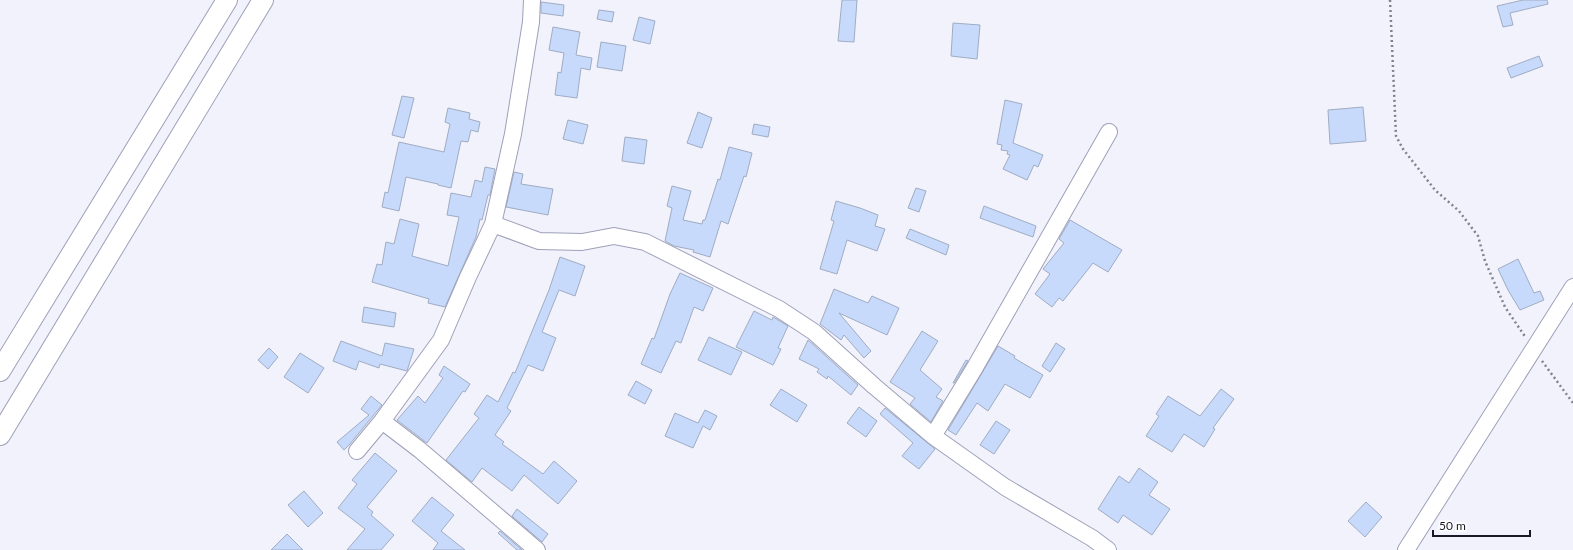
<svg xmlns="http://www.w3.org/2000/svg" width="1573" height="550" font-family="Lato,sans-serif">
  <rect width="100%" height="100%" fill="#f1f2fc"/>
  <!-- building -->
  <path fill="#c7dafb" stroke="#9facc2" d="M842,0H857L854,42L838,41Z
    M1523,0H1547L1548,4L1510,13L1513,25L1503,27L1497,6Z
    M541,2L564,5L563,16L541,13Z
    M599,10L614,12L612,22L597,19Z
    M639,17L655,21L650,44L633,40Z
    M953,23L980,25L977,59L951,56Z
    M553,27L580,32L576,55L592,58L590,70L581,68L577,98L555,95L558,72L561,73L564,53L549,50Z
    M601,42L626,46L622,71L597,67Z
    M1539,56L1543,66L1511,78L1507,68Z
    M402,96L414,98L404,138L392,135Z
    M1005,100L1022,104L1013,143L1043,155L1038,167L1034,165L1027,180L1003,169L1010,155L1007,154L1008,151L1001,150L1002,145L997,144Z
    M1363,107L1366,141L1330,144L1328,110Z
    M448,108L470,113L469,119L480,122L478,132L471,130L468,142L461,141L451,188L438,185V184L406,177L399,211L382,207L385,192L388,193L399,142L444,152L450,124L445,122Z
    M698,112L712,118L702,148L687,143Z
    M568,120L588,125L583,144L563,139Z
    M754,124L770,127L768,137L752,134Z
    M625,137L647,140L644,164L622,161Z
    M729,147L752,153L746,177L744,176L728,224L721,221L710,257L693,252L694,250L674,246L665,241L672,208L667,206L672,186L691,191L683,220L702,224L703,220H705L718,179L720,180Z
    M485,167L495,169L490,195H488L482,220L480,219L476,237L445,307L428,303L429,299L372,282L377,264L382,265L386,242L394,244L400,219L419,224L412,256L448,266L459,217L447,215L451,193L471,197L475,180L482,182Z
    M514,172L523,174L521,184L553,189L548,215L506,207Z
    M916,188L926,191L919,212L908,208Z
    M836,201L860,208L878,215L875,226L885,229L877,251L847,240L837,274L820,269L834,221L831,220Z
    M984,206L1036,226L1033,237L980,218Z
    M1070,220L1122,250L1108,272L1093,263L1063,301L1059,298L1052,307L1035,294L1050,274L1043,269L1064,243L1059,239Z
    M910,229L949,245L946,255L906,238Z
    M560,257L585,266L575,296L559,290L542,332L556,338L543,371L528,365L507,408L511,411L495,435L504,442L502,444L543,474L554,461L577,481L558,504L524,475L512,491L482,468L472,482L446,460L479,418L474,414L487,395L498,402L513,372L515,373L549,290Z
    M1518,259L1534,293L1540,291L1544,300L1520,310L1508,290L1498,269Z
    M680,273L713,288L703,311L694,307L681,343L676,341L661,373L641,364L652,338L654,339L670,294Z
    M834,289L868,303L872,296L899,308L887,335L839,313L871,351L864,358L844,335L841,340L820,324Z
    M364,307L396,313L394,327L362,322Z
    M754,311L772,320L773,317L788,326L778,348L781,349L773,365L736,347Z
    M922,331L938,341L920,370L942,389L936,397L943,401L931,422L910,404L915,398L890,382Z
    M709,337L742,352L731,375L698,360Z
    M808,340L858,385L851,395L828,376L827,379L817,372L819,369L799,359Z
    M341,341L382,356L385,343L414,349L407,371L380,364L379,368L359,361L356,370L333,361Z
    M1056,343L1065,349L1050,372L1042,366Z
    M998,346L1015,356L1014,358L1043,375L1030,398L1005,384L988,411L977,403L956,435L948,430Z
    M269,348L278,357L268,369L258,360Z
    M300,353L324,368L308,393L284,377Z
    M966,360L968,361L954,383H953Z
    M444,366L470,384L465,392L463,391L427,443L397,420L418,396L425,403L443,378L439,375Z
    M636,381L652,390L645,404L628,395Z
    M781,389L807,405L797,422L770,405Z
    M1221,389L1234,399L1213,428L1215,429L1204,447L1184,434L1172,452L1146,436L1159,416L1156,414L1168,396L1200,416Z
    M371,396L382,405L349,445L344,450L337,442L369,415L361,409Z
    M859,407L877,421L866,437L847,423Z
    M885,408L935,449L919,469L902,456L913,443L880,414Z
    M705,410L717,416L710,430L703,426L693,448L665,436L675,413L698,423Z
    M996,421L1010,430L994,454L980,445Z
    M375,453L397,471L367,507L373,512L371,515L394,535L381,550H347L365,529L338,508L357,484L352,480Z
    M1139,468L1158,482L1149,495L1170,509L1152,535L1123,515L1118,523L1098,509L1119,476L1129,483Z
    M304,491L323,513L308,527L288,505Z
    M432,497L454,515L441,531L465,550H433L438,543L412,521Z
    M1366,502L1382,517L1365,537L1348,521Z
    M517,509L548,534L542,542L512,516Z
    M500,531L522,550H517L498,533Z
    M287,534L303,550H271Z"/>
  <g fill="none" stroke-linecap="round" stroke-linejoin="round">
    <defs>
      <path id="minor" d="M493,224L539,241L582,242L614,236L645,242L779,309L814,332L874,386L933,436L1005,487L1092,538L1108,550
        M382,421L420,450L537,550
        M933,436L974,369L1109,132
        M357,451L382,421L441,340L468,277L493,224L513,134L531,22L532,0
        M1406,550L1573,287"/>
      <path id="major" d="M0,371L227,0
        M0,435L263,0"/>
    </defs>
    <!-- minor casing -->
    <use href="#minor" stroke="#9fa0b8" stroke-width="18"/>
    <!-- major casing -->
    <use href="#major" stroke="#9fa0b8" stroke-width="22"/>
    <!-- path -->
    <path stroke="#82828c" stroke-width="2.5" stroke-dasharray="2 3" stroke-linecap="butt" d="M1390,0L1396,136L1403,149L1435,190L1459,211L1478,236L1485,261L1505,307L1526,338
      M1542,361L1573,403"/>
    <!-- minor -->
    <use href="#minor" stroke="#fff" stroke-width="16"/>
    <!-- major -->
    <use href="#major" stroke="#fff" stroke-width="20"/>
  </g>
  <!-- scale -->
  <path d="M1433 530v6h97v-6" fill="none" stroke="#191922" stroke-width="2"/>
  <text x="1439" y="530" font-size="12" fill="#191922" stroke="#ffffff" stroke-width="3" paint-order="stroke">50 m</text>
</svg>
